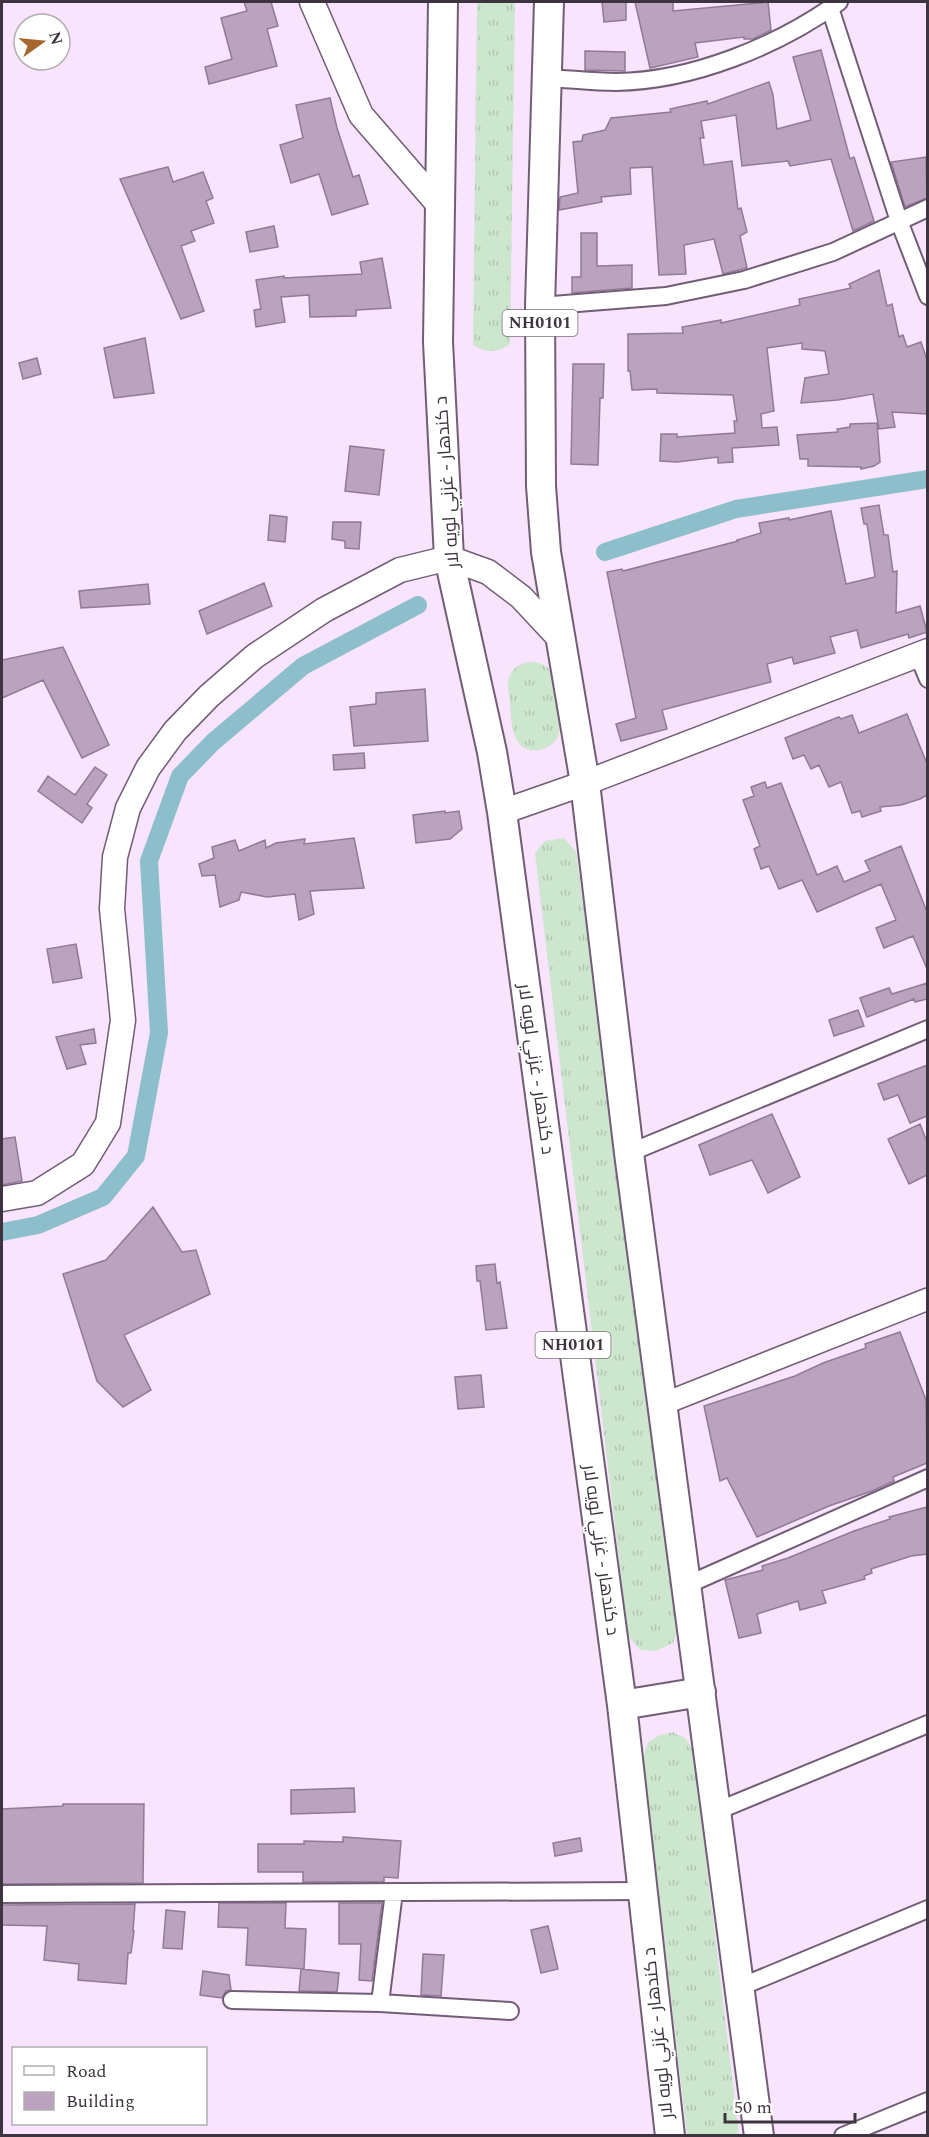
<svg xmlns="http://www.w3.org/2000/svg" width="929" height="2137" font-family="Spectral,Cairo,serif">
  <defs>
    <pattern id="grass-tufts" width="24" height="20" patternUnits="userSpaceOnUse" patternTransform="scale(1.5)"><rect width="24" height="20" fill="#cde6ce"/><path d="M3 7l-1-3M5 7V3M7 7l1-3M15 17l-1-3M17 17v-4M19 17l1-3" fill="none" stroke="#b1c6b2"/></pattern>
  </defs>
  <rect width="100%" height="100%" fill="#f8e4fc"/>
  <!-- grass -->
  <path fill="url(#grass-tufts)" d="M477,2H515L510,344C497,353 486,353 473,345Z
    M528,662C536,662 543,663 549,669C556,678 561,722 559,733C557,742 548,749 539,750C511,754 511,721 510,702C509,694 506,683 510,675C514,667 520,664 528,662Z
    M564,838L576,852L681,1621L673,1643L656,1651L640,1650L628,1635L535,853L545,841Z
    M673,1732L686,1739L693,1750L739,2135H687L643,1757L648,1742L660,1735Z"/>
  <g fill="none" stroke-linecap="round" stroke-linejoin="round">
    <!-- canal -->
    <path stroke="#8dbecc" stroke-width="18" d="M605,552L736,509L928,479
      M2,1232L38,1225L103,1197L136,1156L159,1033L149,861L180,776L213,742L303,666L418,605"/>
  </g>
  <!-- building -->
  <path fill="#bba3bf" stroke="#917a95" stroke-width="1.5" d="M244,2H271L278,26L267,29L277,66L209,84L205,67L232,59L221,18L247,11Z
    M602,2H626V20L604,22Z
    M635,2H673V11L768,2L771,30L753,39H744V37L695,43L698,57L650,68Z
    M821,50L850,159L854,157L874,221L853,231L831,159L790,166L788,161L742,166L736,115L701,121L704,138H700L704,165L732,161L738,209L741,208L747,232L740,236L747,268L723,274L714,239L684,245L686,274L659,275L652,167L630,168L631,194L601,197L602,202L559,210L560,197L578,193L573,142L582,141L583,135L605,130L611,118L671,112L670,109L707,101L708,104L769,82L773,95L777,129L811,120L793,57Z
    M585,51L625,52V71L585,70Z
    M330,98L337,128L353,177L359,175L368,204L332,215L319,174L291,183L280,145L303,138L296,105Z
    M926,157L927,198L905,207L891,162Z
    M168,167L173,182L203,172L213,198L206,201L214,223L191,231L195,241L181,246L204,311L181,319L120,179Z
    M274,226L278,247L250,252L246,232Z
    M581,233H597V266L632,265V288L572,293V277H581Z
    M382,258L391,308L356,310V316L310,317L309,295L281,297L285,322L256,327L254,310L261,309L256,280L284,276V278L362,274L360,262Z
    M879,270L887,306L892,304L899,337L903,335L907,347L921,342L927,360V414L892,412L895,427L879,429L873,394L838,400L801,403L805,378L829,374L825,351L802,349V343L767,348L774,411L761,414L762,428L777,427L779,445L732,448L733,462L718,463V457L677,462L660,461L661,434H677V437L735,433L734,421H737L733,395L657,393V389L632,390L630,371H628V334L683,333L682,327L721,320V323L800,305L799,299L851,288L849,284Z
    M145,338L154,393L114,398L104,348Z
    M37,358L41,374L23,379L19,363Z
    M573,364H604L603,398H600L598,465L571,464Z
    M877,423L880,462L874,466L861,469V467L808,466V459H800L797,435L838,432L837,429L850,427V424Z
    M350,446L384,450L379,495L345,491Z
    M879,505L884,535H888L893,572L897,571L896,613L920,606L927,632L909,638L908,634L861,648L857,630L830,637L835,653L794,664L792,657L767,664L771,682L662,710L667,729L621,741L616,724L636,718L607,572L622,569L623,571L738,541L737,540L761,533L759,523L789,518V520L831,511L846,584L875,577L867,524H864L861,508Z
    M270,515L287,517L285,542L268,540Z
    M333,522H361L359,549L345,548V541L332,539Z
    M264,583L272,606L207,634L199,611Z
    M148,584L150,604L81,608L79,591Z
    M63,647L109,745L82,758L43,680L2,698V660Z
    M425,689L428,741L354,746L350,707L376,704V693Z
    M907,714L927,764V795L920,799L901,805L880,807L881,811L862,817L860,811L852,813L841,782L829,787L819,765L811,769L804,755L793,759L785,738L839,717L841,719L852,715L859,733Z
    M364,753L365,768L334,770L333,755Z
    M95,767L107,775L87,804L92,808L82,823L38,791L48,776L75,795Z
    M765,782L767,788L781,783L817,875L837,866L844,882L870,871L865,861L901,846L927,912V969L913,936L884,948L876,928L896,920L881,884L817,912L802,880L779,889L769,866L761,869L754,849L760,846L743,800L754,796L751,787Z
    M445,811V813L459,811L462,829L450,839L416,843L413,815Z
    M354,838L364,888L310,891L314,914L299,920L295,894L267,897L241,892L239,900L220,907L215,875L202,876L199,864L214,858L212,847L235,840L239,851L265,840L266,848L276,843L305,839L304,844Z
    M76,944L82,978L53,983L47,949Z
    M927,983V999L915,1002L914,999L867,1017L860,998L889,988L892,994Z
    M858,1010L864,1026L834,1036L829,1020Z
    M94,1029L96,1043L80,1045L86,1064L67,1069L56,1037Z
    M927,1065V1116L910,1123L898,1095L884,1100L878,1084Z
    M772,1114L800,1177L768,1193L752,1160L710,1175L699,1145Z
    M920,1124L927,1142V1175L909,1184L888,1139Z
    M15,1137L22,1181L2,1185V1139Z
    M153,1207L182,1252L196,1250L210,1294L124,1335L151,1390L123,1407L97,1381L63,1274L106,1260Z
    M495,1264L497,1283L500,1282L507,1328L486,1330L480,1281H477L476,1266Z
    M900,1332L926,1400L927,1463L893,1477L894,1481L872,1491L829,1506L757,1537L727,1478L720,1481L704,1406L795,1376L823,1363L866,1348L865,1344Z
    M481,1375L484,1407L458,1409L455,1377Z
    M927,1507V1554L911,1556L871,1569L872,1573L864,1576L865,1579L822,1591L826,1603L800,1610L798,1601L757,1614L761,1633L739,1638L725,1580L763,1570L762,1566L788,1558L854,1531L890,1519L889,1517Z
    M354,1788L355,1812L291,1814V1790Z
    M63,1804H144L143,1883L2,1884V1809L63,1806Z
    M343,1837L401,1841L398,1878L384,1877V1882H303V1872H258V1844H304V1841L343,1842Z
    M580,1838L582,1851L555,1856L553,1843Z
    M219,1903H286L285,1928L306,1929L304,1969L246,1965L248,1928L218,1927Z
    M339,1903H382L372,1981L359,1980L361,1944H339Z
    M2,1905L135,1904L133,1931H134L131,1953H128L126,1984L78,1980L79,1964L44,1960L47,1926L2,1925Z
    M166,1910L185,1912L182,1949L163,1948Z
    M548,1926L558,1969L541,1973L531,1930Z
    M423,1954L444,1955L441,1996L421,1995Z
    M301,1969L339,1973L337,1992L299,1991Z
    M203,1971L229,1975L231,1990L226,1991L222,1998L200,1995Z"/>
  <g fill="none" stroke-linecap="round" stroke-linejoin="round">
    <defs>
      <path id="minor" d="M830,8L899,221L928,296
        M547,78C570,79 593,82 616,82C692,81 778,46 839,2
        M540,306L666,296L744,280L833,252L928,208
        M918,655L928,679
        M629,1153L928,1029
        M687,1585L928,1478
        M717,1811L928,1724
        M2,1894L642,1891
        M738,1988L928,1909
        M232,2000L380,2003L510,2011
        M380,2003L394,1892
        M843,2136L928,2101"/>
      <path id="tertiary" d="M663,1404L928,1299"/>
      <path id="secondary" d="M312,2L361,115L439,205
        M502,812L585,783L928,651
        M2,1199L37,1193L83,1164L108,1123L123,1020L112,909L115,857L128,808L148,768L175,731L209,696L255,656L324,610L400,570L449,558L488,572L521,597L563,642"/>
      <path id="trunk" d="M443,2L438,342L449,558L492,752L502,812L622,1705L670,2136
        M549,2L540,306L541,486L546,552L585,783L629,1153L759,2136
        M622,1705L701,1692"/>
    </defs>
    <!-- minor casing -->
    <use href="#minor" stroke="#725d76" stroke-width="20"/>
    <!-- tertiary casing -->
    <use href="#tertiary" stroke="#725d76" stroke-width="24"/>
    <!-- secondary casing -->
    <use href="#secondary" stroke="#725d76" stroke-width="27"/>
    <!-- trunk casing -->
    <use href="#trunk" stroke="#725d76" stroke-width="32"/>
    <!-- minor -->
    <use href="#minor" stroke="#fff" stroke-width="16"/>
    <!-- tertiary -->
    <use href="#tertiary" stroke="#fff" stroke-width="21"/>
    <!-- secondary -->
    <use href="#secondary" stroke="#fff" stroke-width="24"/>
    <!-- trunk -->
    <use href="#trunk" stroke="#fff" stroke-width="28"/>
  </g>
  <g text-anchor="middle" dominant-baseline="central" stroke-width="4.5" stroke-linejoin="round" paint-order="stroke">
    <!-- shield labels -->
    <g fill="#fff" stroke="#787179" stroke-width="1.5">
      <rect x="502.5" y="310" width="75" height="26" rx="4.5"/>
      <rect x="535.5" y="1332" width="75" height="26" rx="4.5"/>
    </g>
    <g font-size="16" font-weight="bold" fill="#3e343f">
      <text x="540" y="323">NH0101</text>
      <text x="573" y="1345">NH0101</text>
    </g>
    <!-- street labels -->
    <g font-size="18" fill="#3e343f" stroke="#fff">
      <text transform="translate(447 482) rotate(-94)">د کندهار - غزني لويه لار</text>
      <text transform="translate(536 1069) rotate(82)">د کندهار - غزني لويه لار</text>
      <text transform="translate(601 1550) rotate(82)">د کندهار - غزني لويه لار</text>
      <text transform="translate(658 2033) rotate(-96)">د کندهار - غزني لويه لار</text>
    </g>
  </g>
  <!-- border -->
  <rect width="929" height="2137" fill="none" stroke="#3e343f" stroke-width="6"/>
  <!-- legend -->
  <rect x="12" y="2047" width="195" height="78" fill="#ffffff" stroke="#b2aeb2" stroke-width="1.5"/>
  <rect x="24" y="2066" width="30" height="9" fill="#ffffff" stroke="#b2aeb2" stroke-width="1.5"/>
  <text x="66" y="2077" font-size="18" fill="#3e343f">Road</text>
  <rect x="24" y="2092" width="30" height="18" fill="#bba3bf" stroke="#b2aeb2" stroke-width="1.5"/>
  <text x="66" y="2107" font-size="18" fill="#3e343f">Building</text>
  <!-- north arrow -->
  <g transform="translate(42 42) rotate(75)"><circle r="28" fill="#ffffff" stroke="#b2aeb2" stroke-width="1.5"/>
  <path d="M0-4.5L10 22L0 15L-10 22Z" fill="#a6672f"/>
  <text y="-9" font-size="16" font-weight="bold" text-anchor="middle" fill="#3e343f">N</text>
  </g>
  <!-- scale -->
  <path d="M725 2113v9h130v-9" fill="none" stroke="#3e343f" stroke-width="3"/>
  <text x="734" y="2113" font-size="18" fill="#3e343f" stroke="#ffffff" stroke-width="4.5" paint-order="stroke">50 m</text>
</svg>
